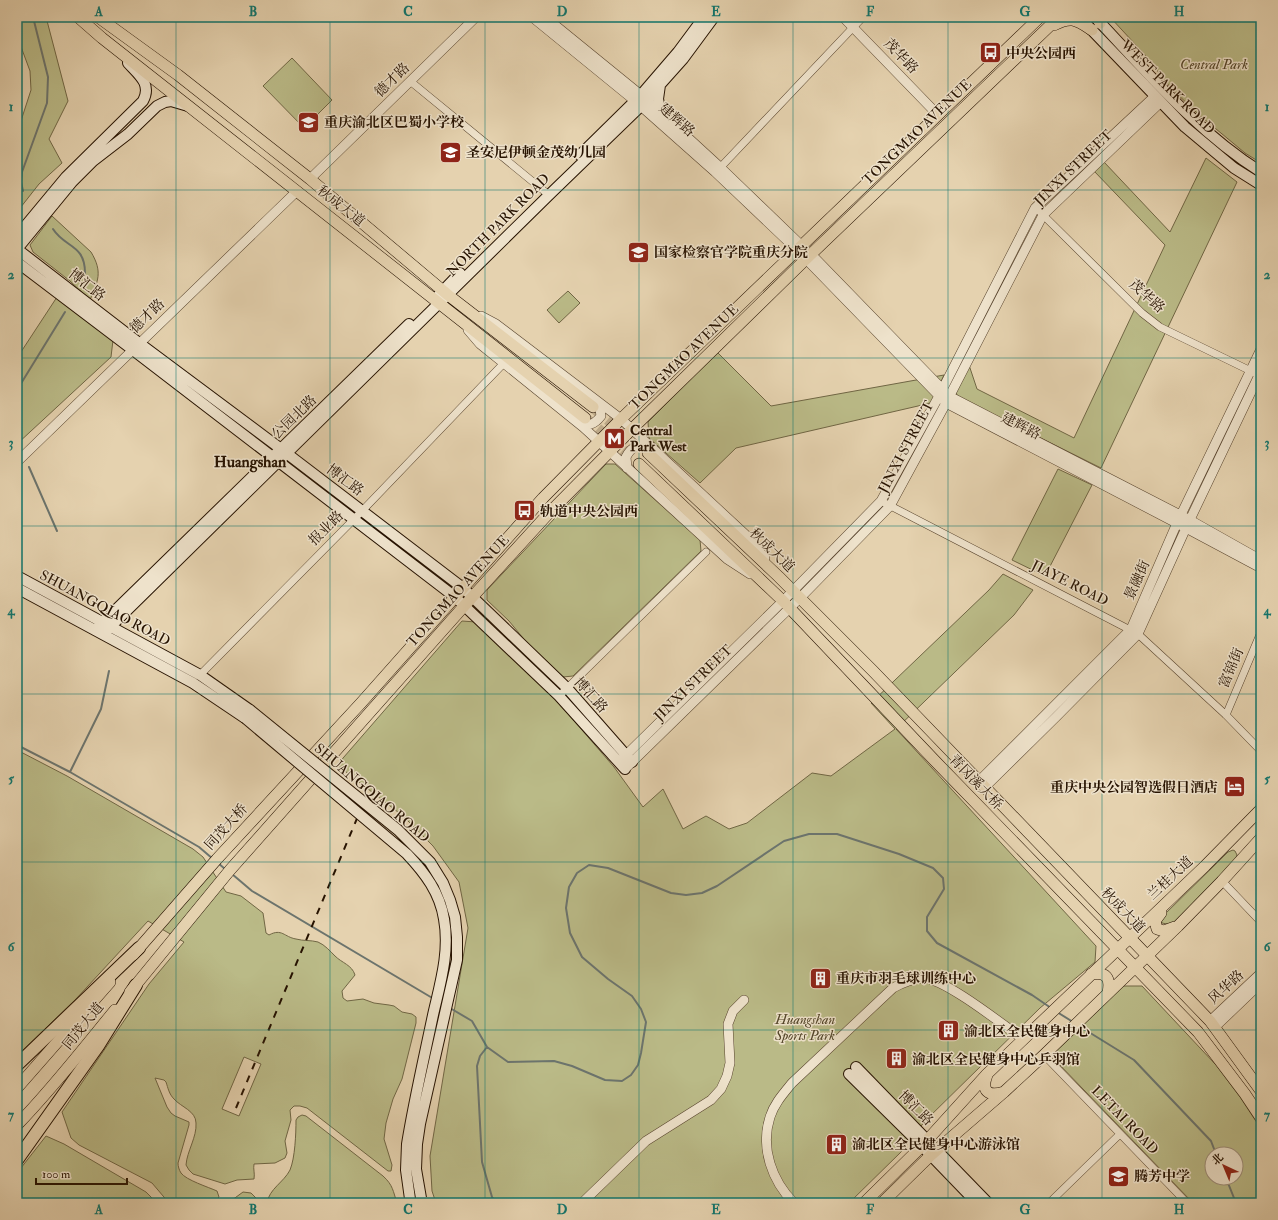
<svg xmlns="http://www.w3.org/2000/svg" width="1278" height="1220" font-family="'IM FELL Double Pica','Noto Serif SC',serif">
  <rect width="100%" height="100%" fill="#e5d2af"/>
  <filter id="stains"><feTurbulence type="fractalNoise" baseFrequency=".005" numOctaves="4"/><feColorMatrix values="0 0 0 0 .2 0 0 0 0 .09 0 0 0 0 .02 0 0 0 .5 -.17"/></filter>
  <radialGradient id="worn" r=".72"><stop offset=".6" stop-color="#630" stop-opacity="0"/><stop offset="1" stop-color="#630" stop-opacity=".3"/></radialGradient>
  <!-- green -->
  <path fill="#baba87" stroke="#706644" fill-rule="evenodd" d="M17,17H46L68,101L49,139L62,163L39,184L17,212V133L31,90L30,71L17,36Z
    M1110,17H1261V163L1245,153L1198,114L1170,87L1146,56Z
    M292,58L332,100L304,128L263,86Z
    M1206,158L1237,182L1101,468L958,397L955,391L969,365L977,389L1074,438L1165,245L1094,171L1104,162L1170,232Z
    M52,216L91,252C103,272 98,281 90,300L70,281L33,252L30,245Z
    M568,291L580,303L559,323L547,310Z
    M57,297L113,340L111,357L17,444V358Z
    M717,352L771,406L944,375L931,403L736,448L700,483L649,438L648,422Z
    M606,464H615L700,540L701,551L573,676L563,677L528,644L509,621L487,600V590Z
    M1058,469L1092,485L1045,576L1012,560Z
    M1003,574L1033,590L1014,615L896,729L1096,946L1095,962L1040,1008L925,1121L901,1152L849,1203H436L432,1191L430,1156L468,928L459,882L433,846L403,816L337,765L462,621L476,622L556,700L614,767L643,807L663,789L683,829L706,816L729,829L747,823L812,773L831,776L895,729L871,703L989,590Z
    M17,750L67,776L193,849L203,857L226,892L241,896L263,913L266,933L269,935C282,928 284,937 296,939C303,941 311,940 318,942C325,945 330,951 335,956C342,963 352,965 355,975L342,991L343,998L347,1001L363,999L374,1003L389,1005L394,1006L402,1012L412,1014L416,1017V1023L402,1079L393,1099L386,1123L384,1139L392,1165L391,1171H388L307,1108L300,1106H294L290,1110L291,1120L285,1141L287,1153L285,1158L275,1163L254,1164C253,1169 255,1173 254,1179L237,1180L225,1184L193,1174L189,1170L186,1165C187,1151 197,1137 196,1123C196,1111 181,1107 174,1099C169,1094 168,1088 166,1082L164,1080L155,1078L167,1107L171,1113L175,1116L189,1122V1125L178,1163C178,1166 179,1170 181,1173C186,1180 208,1187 217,1191L219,1197L214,1203H169L152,1183L79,1145L71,1138L62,1112L149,984L184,942L148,921L75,1000L17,1056ZM244,1057L261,1064L239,1116L222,1109Z
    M1233,850L1235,851L1237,855L1234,863L1173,923L1167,924L1162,923L1161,921L1163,916L1228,852Z
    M1123,986H1142L1216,1065L1240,1097L1261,1129V1203H1193L1056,1061L1057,1050ZM1212,1154H1236V1178H1212Z
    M302,1115L306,1116L383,1176C393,1185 393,1191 397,1203H267C269,1189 284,1182 290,1170C295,1158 296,1134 296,1120L298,1117Z
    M46,1136L64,1144L146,1192L157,1203H17V1173Z
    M243,1192L251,1193L257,1199L258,1203H228Z"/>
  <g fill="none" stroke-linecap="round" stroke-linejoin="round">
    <!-- stream -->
    <path stroke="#6c746d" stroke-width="2" d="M23,191L21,182L22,172L47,103L48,77L33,17
      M53,229C65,248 85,244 85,273
      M17,390L65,312
      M29,467L57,531
      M17,745L70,772L199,847L213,859
      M70,772L101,709L109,671
      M218,863L225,869
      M232,874L252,891L434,999
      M450,1008L472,1021L487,1047L508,1062L554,1061L572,1066L605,1080L622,1081L631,1075L638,1065L641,1053L646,1022L641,1009L632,996L608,979L582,957L570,933L566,908L569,887L577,873L589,865L608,868L671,893L686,895L702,893L717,886L784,841L809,834H837L899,854L933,868L943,878L944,889L927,917V931L937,943L1032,995L1051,1008
      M1057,1012L1073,1022
      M1079,1026L1134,1060L1211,1141L1216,1154
      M487,1047L480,1056L477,1066L482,1162L492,1197L496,1203
      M1226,1178L1236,1203"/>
    <!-- primary-tunnel -->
    <path stroke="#bfac8c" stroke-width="11" stroke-dasharray="11 5.5" stroke-linecap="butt" d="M595,409L648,453
      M585,418L639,464"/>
    <defs>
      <path id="minor" d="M410,81L549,195
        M717,171L863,17
        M1040,212L1142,313L1160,327L1255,373
        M881,501L1138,634L1226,715L1261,751
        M200,675L362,511L504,363
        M559,696L706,552
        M1226,715L1261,632
        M1222,881L1261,922
        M1044,1055L1187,1203
        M1049,1203L1120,1134"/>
      <path id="tertiary" d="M532,17L635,101L715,172L797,250
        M545,17L647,100L720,167L802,246
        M843,17L938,115
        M310,179L476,17
        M811,254L949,396L1190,520L1261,560
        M806,259L946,403L1186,528L1261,568
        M481,316L496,324L621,419L747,536L765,558
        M468,330L480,344L583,427L727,559L750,574
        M579,423C589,426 594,425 601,416L600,409L597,401
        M17,462L297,191
        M627,468L626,457C631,447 638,444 649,445
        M622,759L783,601L881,501L939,396L1035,208L1155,96
        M627,767L800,598L890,506L946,403L1043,215L1161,102
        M979,781L1131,629L1177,523L1261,349
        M985,787L1057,716L1138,634L1186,528L1261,371
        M1210,1021L1261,973
        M1215,1027L1261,983
        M582,1203L646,1141L711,1100L721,1089L727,1076L730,1063L728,1024L733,1011L744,1000
        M794,1203C772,1181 760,1148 770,1117C774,1104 783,1094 792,1083L893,988C902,983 911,979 922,978C943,977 1003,1025 1023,1039"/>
      <path id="secondary" d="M1095,17C1147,72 1197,132 1261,172
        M1086,24L1185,127L1234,168L1261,185
        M660,85L658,99L661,113
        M580,155L641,95L678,52L704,17
        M17,236L66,177L143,101C152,84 139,75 128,63
        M17,249L139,343L281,449L463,588L567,688L632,762
        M17,249L72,182L93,161L128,134L157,106L165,102L171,101L188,106
        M17,262L133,350L455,597L559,696L625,769
        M438,296L460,273
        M17,576L200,675L250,710
        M17,588L193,683L245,718
        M95,630L409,324
        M103,634L549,195L641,106L683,59L714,17
        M856,1067L988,1203
        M849,1074L922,1146L977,1203"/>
      <path id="primary" d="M78,17L102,38L585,418
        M98,17L178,75L310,179L448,295L593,407
        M1098,17L1100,23
        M1054,25C1072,16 1076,20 1092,30
        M648,453L779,577L873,671L1210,1021L1261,1091
        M639,464L783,601L936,762L1198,1032L1245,1094L1261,1118
        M1161,913L1155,921L1157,929L1164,931L1175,927
        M133,955L217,859L361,703L543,498L621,419L1040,17
        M1091,974C1106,972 1111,977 1108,993
        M130,992L230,870L465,605L548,514L632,429L806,259L1059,17
        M987,1075C981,1091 988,1097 1004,1092
        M17,1088L110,982
        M17,1125C52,1089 83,1049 115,1010
        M864,1203L922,1146L987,1074L1205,866L1261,809
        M882,1203L931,1155L1004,1092L1044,1055L1178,926L1222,881L1261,838"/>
      <path id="trunk" d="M17,1065L139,948
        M17,1160L98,1046L136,985"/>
    </defs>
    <!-- minor casing -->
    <use href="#minor" stroke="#56422c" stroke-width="8"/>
    <!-- tertiary casing -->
    <use href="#tertiary" stroke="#56422c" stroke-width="10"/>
    <!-- secondary casing -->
    <use href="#secondary" stroke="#261200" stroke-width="12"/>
    <!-- primary casing -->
    <use href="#primary" stroke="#261200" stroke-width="12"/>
    <!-- trunk casing -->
    <use href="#trunk" stroke="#261200" stroke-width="14"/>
    <!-- minor -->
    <use href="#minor" stroke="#eee2cb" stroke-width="7"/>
    <!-- tertiary -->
    <use href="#tertiary" stroke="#eee2cb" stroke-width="9"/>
    <!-- secondary -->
    <use href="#secondary" stroke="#eee2cb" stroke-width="10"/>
    <!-- primary -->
    <use href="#primary" stroke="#e5d2af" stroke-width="11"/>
    <!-- trunk -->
    <use href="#trunk" stroke="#e5d2af" stroke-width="12"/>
    <!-- rail -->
    <path stroke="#261200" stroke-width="2" stroke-dasharray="7 7" stroke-linecap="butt" d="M236,1108L358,816"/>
    <defs>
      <path id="secondary-bridge" d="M250,710L398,830L430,862L443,883L450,900L455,917L457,937V960L420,1124L417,1144L416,1169L421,1198
        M245,718L407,854C425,873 440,893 444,919C450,952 440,984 433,1015C424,1058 414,1101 407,1144L406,1170L410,1199"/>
    </defs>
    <!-- secondary-bridge casing -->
    <use href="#secondary-bridge" stroke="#261200" stroke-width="12" stroke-linecap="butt"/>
    <!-- secondary-bridge -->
    <use href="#secondary-bridge" stroke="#eee2cb" stroke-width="10"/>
  </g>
  <!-- grid -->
  <path fill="none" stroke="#0f766e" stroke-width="1" stroke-opacity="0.55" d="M176,17V1203M330,17V1203M485,17V1203M639,17V1203M793,17V1203M948,17V1203M1102,17V1203M17,190H1261M17,358H1261M17,526H1261M17,694H1261M17,862H1261M17,1030H1261"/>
  <!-- icons -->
  <defs>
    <symbol id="bus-square" viewBox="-11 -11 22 22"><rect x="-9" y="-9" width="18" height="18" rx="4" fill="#8f2418" stroke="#eee2cb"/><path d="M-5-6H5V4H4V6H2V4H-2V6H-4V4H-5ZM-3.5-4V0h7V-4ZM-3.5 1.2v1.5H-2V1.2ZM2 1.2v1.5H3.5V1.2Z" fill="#fff"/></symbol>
    <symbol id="school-square" viewBox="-11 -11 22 22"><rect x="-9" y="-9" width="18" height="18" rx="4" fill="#8f2418" stroke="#eee2cb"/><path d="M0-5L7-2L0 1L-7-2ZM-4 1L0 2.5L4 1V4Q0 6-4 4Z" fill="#fff"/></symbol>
    <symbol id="university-square" viewBox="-11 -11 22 22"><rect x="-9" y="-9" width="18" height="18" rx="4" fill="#8f2418" stroke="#eee2cb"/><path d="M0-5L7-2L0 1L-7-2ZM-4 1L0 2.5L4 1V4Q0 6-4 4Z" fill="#fff"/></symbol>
    <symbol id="metro-square" viewBox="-11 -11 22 22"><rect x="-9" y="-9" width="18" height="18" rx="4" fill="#8f2418" stroke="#eee2cb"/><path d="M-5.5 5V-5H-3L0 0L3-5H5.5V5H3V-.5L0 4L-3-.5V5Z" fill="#fff"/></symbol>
    <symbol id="hotel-square" viewBox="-11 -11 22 22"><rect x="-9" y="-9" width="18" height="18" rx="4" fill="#8f2418" stroke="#eee2cb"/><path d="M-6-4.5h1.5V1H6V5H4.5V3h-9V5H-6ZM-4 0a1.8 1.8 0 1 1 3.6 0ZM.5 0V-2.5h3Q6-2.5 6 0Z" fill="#fff"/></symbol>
    <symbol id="building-square" viewBox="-11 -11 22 22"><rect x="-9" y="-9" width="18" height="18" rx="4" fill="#8f2418" stroke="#eee2cb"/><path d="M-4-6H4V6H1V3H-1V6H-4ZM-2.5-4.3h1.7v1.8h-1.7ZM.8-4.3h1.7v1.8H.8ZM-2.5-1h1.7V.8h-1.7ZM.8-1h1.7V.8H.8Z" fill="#fff"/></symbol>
  </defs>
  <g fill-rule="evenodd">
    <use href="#bus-square" x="978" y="40" width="25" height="25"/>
    <use href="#school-square" x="296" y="110" width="25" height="25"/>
    <use href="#school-square" x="438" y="140" width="25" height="25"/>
    <use href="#university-square" x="626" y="240" width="25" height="25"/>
    <use href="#metro-square" x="602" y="426" width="25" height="25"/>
    <use href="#bus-square" x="512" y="498" width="25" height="25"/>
    <use href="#hotel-square" x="1222" y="774" width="25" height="25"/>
    <use href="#building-square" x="808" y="966" width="25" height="25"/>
    <use href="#building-square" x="936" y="1018" width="25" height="25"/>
    <use href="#building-square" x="884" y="1046" width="25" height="25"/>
    <use href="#building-square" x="824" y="1132" width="25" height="25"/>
    <use href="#school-square" x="1106" y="1164" width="25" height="25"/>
  </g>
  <g text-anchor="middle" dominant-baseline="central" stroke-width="3" stroke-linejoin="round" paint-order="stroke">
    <!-- poi labels -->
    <g font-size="14" font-weight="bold" fill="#261200" stroke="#eee2cb" text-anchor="start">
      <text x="1006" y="53">中央公园西</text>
      <text x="324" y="122">重庆渝北区巴蜀小学校</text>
      <text x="466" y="152">圣安尼伊顿金茂幼儿园</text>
      <text x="654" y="252">国家检察官学院重庆分院</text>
      <text x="630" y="430">Central<tspan x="630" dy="16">Park West</tspan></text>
      <text x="540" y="511">轨道中央公园西</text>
      <text x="1218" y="787" text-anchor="end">重庆中央公园智选假日酒店</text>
      <text x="836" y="978">重庆市羽毛球训练中心</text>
      <text x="964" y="1031">渝北区全民健身中心</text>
      <text x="912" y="1059">渝北区全民健身中心乒羽馆</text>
      <text x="852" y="1144">渝北区全民健身中心游泳馆</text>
      <text x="1134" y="1176">腾芳中学</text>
    </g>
    <!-- street labels -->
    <g font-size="14" fill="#261200" stroke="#eee2cb">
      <text transform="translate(901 56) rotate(46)">茂华路</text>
      <text transform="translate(392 80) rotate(-44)">德才路</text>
      <text transform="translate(1168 87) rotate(45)">WEST PARK ROAD</text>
      <text transform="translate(677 120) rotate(41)">建辉路</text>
      <text transform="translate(917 132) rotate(-44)">TONGMAO AVENUE</text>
      <text transform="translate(1073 168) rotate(-44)">JINXI STREET</text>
      <text transform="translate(341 206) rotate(38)">秋成大道</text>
      <text transform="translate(498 225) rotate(-45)">NORTH PARK ROAD</text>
      <text transform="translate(87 285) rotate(38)">博汇路</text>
      <text transform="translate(1147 296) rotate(42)">茂华路</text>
      <text transform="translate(147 316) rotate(-44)">德才路</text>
      <text transform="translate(684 357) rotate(-44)">TONGMAO AVENUE</text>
      <text transform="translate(294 417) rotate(-44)">公园北路</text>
      <text transform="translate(1021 426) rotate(27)">建辉路</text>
      <text transform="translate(906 447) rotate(-62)">JINXI STREET</text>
      <text transform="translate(345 480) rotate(37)">博汇路</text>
      <text transform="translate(326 528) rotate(-45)">报业路</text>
      <text transform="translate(772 550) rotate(44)">秋成大道</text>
      <text transform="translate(1137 580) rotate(-66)">景融街</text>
      <text transform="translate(1070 583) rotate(27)">JIAYE ROAD</text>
      <text transform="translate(458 591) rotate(-48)">TONGMAO AVENUE</text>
      <text transform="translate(105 608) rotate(28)">SHUANGQIAO ROAD</text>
      <text transform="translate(1231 668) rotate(-67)">富锦街</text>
      <text transform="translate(693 683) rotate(-44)">JINXI STREET</text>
      <text transform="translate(591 695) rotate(48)">博汇路</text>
      <text transform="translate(976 782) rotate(46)">青冈溪大桥</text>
      <text transform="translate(372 793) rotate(40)">SHUANGQIAO ROAD</text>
      <text transform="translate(226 827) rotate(-48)">同茂大桥</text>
      <text transform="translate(1170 878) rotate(-43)">兰桂大道</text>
      <text transform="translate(1123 910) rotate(46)">秋成大道</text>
      <text transform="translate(1226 987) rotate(-43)">风华路</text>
      <text transform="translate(83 1026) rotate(-51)">同茂大道</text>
      <text transform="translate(916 1108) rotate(45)">博汇路</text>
      <text transform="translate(1125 1120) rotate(46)">LETAI ROAD</text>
    </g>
    <!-- park labels -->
    <g font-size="14" font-style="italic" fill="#524428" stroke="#eee2cb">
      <text x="1214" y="64">Central Park</text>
      <text x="805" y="1019">Huangshan<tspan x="805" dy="16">Sports Park</tspan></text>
    </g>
    <!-- quarter labels -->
    <g font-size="16" font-weight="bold" fill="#261200" stroke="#eee2cb">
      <text x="250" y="462">Huangshan</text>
    </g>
  </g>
  <!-- margin -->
  <rect width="1278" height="1220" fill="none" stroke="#e5d2af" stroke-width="44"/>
  <!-- north arrow -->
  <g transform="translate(1224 1166) rotate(316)"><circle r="19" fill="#eee2cb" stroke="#9e8f7a"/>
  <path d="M0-3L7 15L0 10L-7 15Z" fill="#8f2418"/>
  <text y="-6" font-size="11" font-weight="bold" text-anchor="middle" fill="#261200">北</text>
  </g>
  <!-- scale -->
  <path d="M36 1178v6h91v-6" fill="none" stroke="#261200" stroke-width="2"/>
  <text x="42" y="1178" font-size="12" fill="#261200" stroke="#eee2cb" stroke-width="3" paint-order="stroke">100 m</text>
  <rect x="22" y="22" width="1234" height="1176" fill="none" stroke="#0f766e" stroke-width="1.5"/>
  <g font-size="13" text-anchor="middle" font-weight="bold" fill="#0f766e">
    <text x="99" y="16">A</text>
    <text x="253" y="16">B</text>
    <text x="408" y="16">C</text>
    <text x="562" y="16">D</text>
    <text x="716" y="16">E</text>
    <text x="870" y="16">F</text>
    <text x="1025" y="16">G</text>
    <text x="1179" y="16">H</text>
    <text x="11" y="111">1</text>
    <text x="1267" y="111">1</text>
    <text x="11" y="279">2</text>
    <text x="1267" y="279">2</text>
    <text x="11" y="447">3</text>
    <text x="1267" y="447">3</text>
    <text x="11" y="615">4</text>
    <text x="1267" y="615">4</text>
    <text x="11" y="783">5</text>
    <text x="1267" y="783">5</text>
    <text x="11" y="951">6</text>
    <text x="1267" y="951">6</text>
    <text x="11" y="1119">7</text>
    <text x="1267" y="1119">7</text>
    <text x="99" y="1214">A</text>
    <text x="253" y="1214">B</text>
    <text x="408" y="1214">C</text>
    <text x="562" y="1214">D</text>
    <text x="716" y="1214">E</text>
    <text x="870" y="1214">F</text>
    <text x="1025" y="1214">G</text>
    <text x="1179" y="1214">H</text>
  </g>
  <rect width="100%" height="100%" filter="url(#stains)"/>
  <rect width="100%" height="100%" fill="url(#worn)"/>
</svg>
